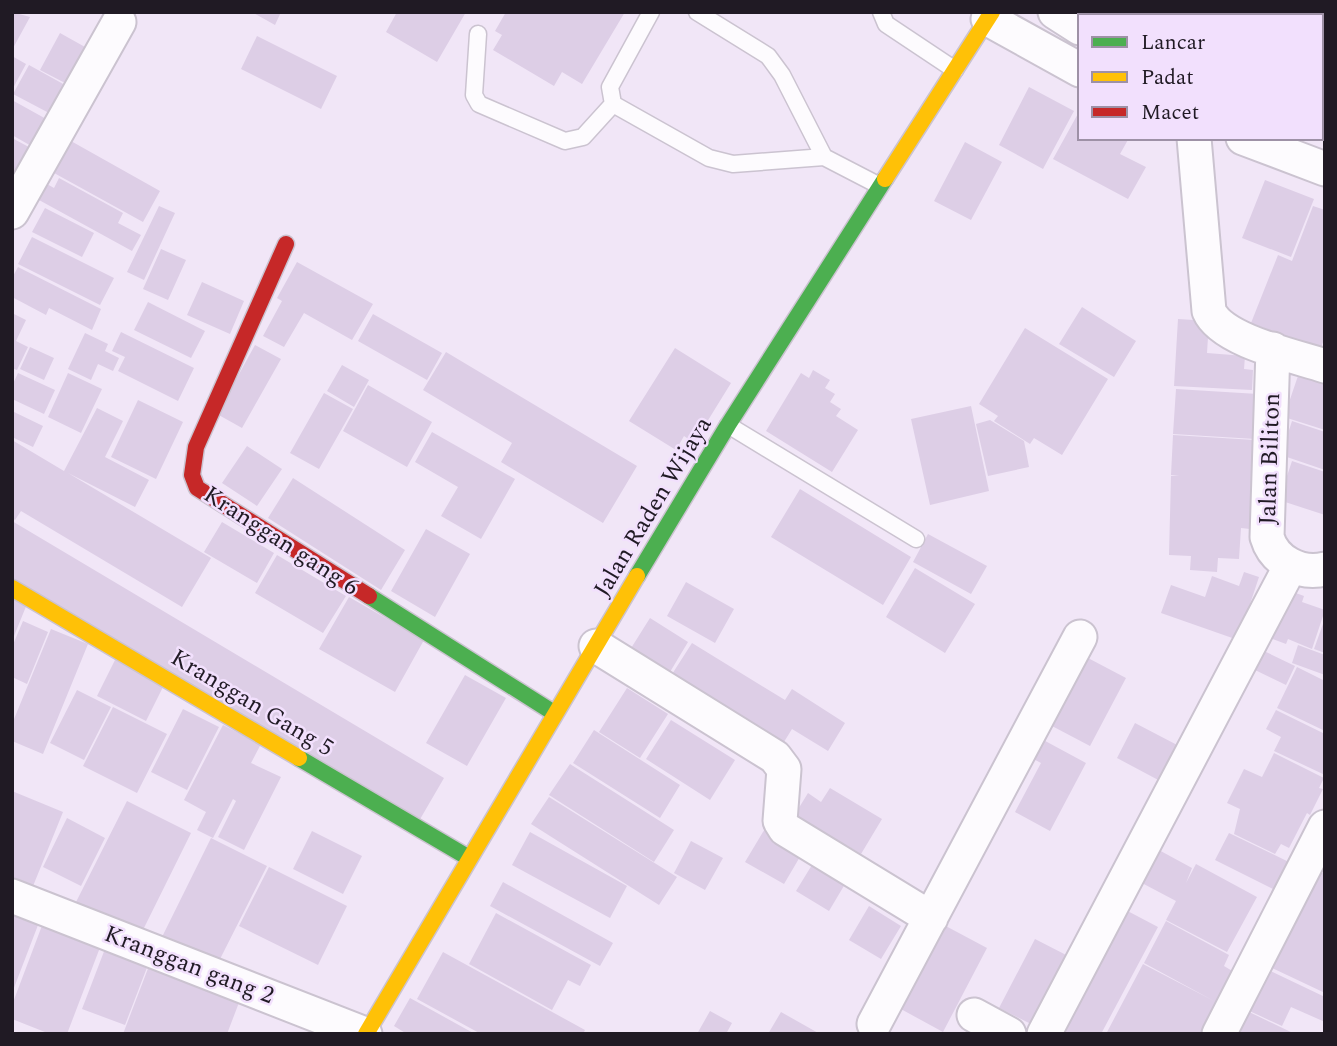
<svg xmlns="http://www.w3.org/2000/svg" width="1337" height="1046" font-family="Spectral,serif">
  <rect width="100%" height="100%" fill="#f1e6f7"/>
  <!-- building -->
  <path fill="#ddcee6" d="M12,12L30,17L12,50Z
    M252,12H281L275,25Z
    M397,12H466L437,62L386,32Z
    M506,12H625L582,84L562,72L554,86L493,50L502,35L495,31Z
    M1092,12H1170L1176,16H1098Z
    M60,33L85,47L65,83L40,70Z
    M257,36L337,76L321,109L241,69Z
    M12,56L26,64L12,90Z
    M29,65L65,85L49,113L13,94Z
    M1321,73L1325,74V126L1321,124Z
    M1029,87L1074,111L1043,169L999,145Z
    M12,100L48,120L33,147L12,135Z
    M1080,110V138H1129L1120,154L1146,167L1128,199L1053,159Z
    M62,136L160,191L143,222L45,168Z
    M12,138L40,153L12,194Z
    M965,142L1002,162L971,220L934,201Z
    M59,178L123,213L118,223L141,235L132,251L39,200L47,184L54,188Z
    M1265,180L1314,199L1291,257L1242,238Z
    M159,206L175,213L144,280L127,272Z
    M1313,206L1325,210V337L1320,350L1251,323L1278,255L1292,261Z
    M45,208L94,233L82,257L32,232Z
    M32,237L114,278L100,305L18,264Z
    M161,249L186,260L168,300L143,289Z
    M297,262L373,304L352,340L304,313L284,347L263,336L282,301L277,298Z
    M18,267L101,309L92,330L49,308L46,315L12,297V278Z
    M202,282L244,301L230,334L187,315Z
    M148,302L205,331L191,358L134,330Z
    M1082,307L1136,341L1114,377L1059,344Z
    M12,313L26,320L16,341L28,347L17,370L12,368Z
    M373,314L442,353L427,380L358,341Z
    M1178,319L1209,321L1207,353L1245,356L1244,369L1253,370L1252,390L1174,386Z
    M1025,328L1108,379L1062,455L1034,438L1030,444L994,421L998,416L979,404Z
    M121,332L194,368L178,401L118,371L125,357L112,351Z
    M85,333L108,344L105,351L119,358L113,371L98,364L91,380L68,369Z
    M255,345L281,359L242,428L217,414Z
    M30,347L54,358L44,380L20,369Z
    M675,348L731,383L694,443L684,436L676,450L629,421Z
    M446,352L637,466L603,523L501,462L512,443L423,390Z
    M342,365L369,380L354,407L327,391Z
    M813,370L830,380L825,388L835,394L830,402L841,409L836,416L858,430L832,472L766,431L801,373L809,378Z
    M1300,370L1325,378V430L1284,417Z
    M18,373L55,390L44,414L12,399V386Z
    M68,373L102,389L81,433L48,417Z
    M368,385L432,422L407,467L343,431Z
    M1176,389L1258,394L1255,439L1173,434Z
    M324,393L353,409L319,469L290,453Z
    M138,400L183,422L156,479L111,457Z
    M971,406L989,491L930,505L911,419Z
    M97,408L123,421L105,457L149,480L135,507L68,473L211,558L182,607L21,511L15,520L12,518V440L64,471Z
    M12,411L43,426L33,447L12,437Z
    M990,420L1024,441L1029,467L988,476L976,424Z
    M1292,421L1325,432V470L1281,455Z
    M432,432L515,479L481,539L441,516L458,487L415,462Z
    M1173,435L1255,440L1250,529L1241,528L1239,559L1218,558L1217,572L1190,570L1191,556L1169,555L1171,476L1179,475H1171Z
    M247,446L282,469L257,506L222,483Z
    M1292,461L1325,472V515L1279,500Z
    M293,478L405,550L381,590L268,518Z
    M800,489L911,557L883,605L771,537Z
    M12,521L444,778L419,821L12,578Z
    M222,522L274,553L257,583L204,552Z
    M426,529L470,554L435,617L391,591Z
    M928,534L987,566L971,594L913,562Z
    M277,555L346,596L323,633L255,593Z
    M915,568L975,604L945,653L886,617Z
    M1244,572L1259,577L1238,640L1161,613L1171,585L1205,597L1212,576L1239,586Z
    M686,582L734,609L715,643L667,616Z
    M1285,589L1304,596L1302,602L1325,610L1312,649L1288,639L1286,644L1267,637Z
    M349,597L424,640L395,692L319,649Z
    M12,598L27,604L12,641Z
    M650,618L688,642L667,677L628,653Z
    M23,621L48,632L27,684L12,677V647Z
    M1324,621H1325V653L1314,649Z
    M51,629L88,644L43,754L12,741V724Z
    M692,643L785,700L792,689L845,723L828,751L792,729L779,750L667,682Z
    M1298,645L1325,655V675L1292,663Z
    M1264,651L1295,666L1286,685L1255,670Z
    M1088,658L1126,678L1090,746L1052,726Z
    M115,660L164,685L146,721L97,696Z
    M1297,667L1325,681V731L1277,708Z
    M465,675L506,698L467,766L426,743Z
    M627,688L668,714L640,758L599,732Z
    M77,690L111,707L84,760L50,743Z
    M113,707L167,734L137,793L83,766Z
    M183,709L219,727L187,790L151,772Z
    M1276,710L1325,734V775L1274,751L1281,737L1266,729Z
    M671,720L735,760L710,800L646,759Z
    M1135,723L1181,747L1162,782L1117,758Z
    M223,725L261,744L251,763L281,777L244,850L218,837L236,801L233,799L213,838L197,830L206,812L184,800Z
    M594,730L680,785L660,818L573,763Z
    M1036,736L1086,763L1050,831L1015,812L1041,763L1026,755Z
    M1274,753L1324,778L1319,788L1323,789L1310,815L1307,813L1289,848L1281,844L1275,854L1234,834L1240,809L1227,803L1244,769L1262,777Z
    M570,764L674,830L654,862L549,795Z
    M830,788L882,819L861,854L846,845L840,855L789,824L808,793L821,802Z
    M12,791L63,812L29,896L12,889Z
    M549,797L677,877L659,905L531,824Z
    M127,801L191,833L140,936L75,904Z
    M67,818L105,838L81,886L43,867Z
    M766,827L804,850L784,884L745,862Z
    M312,831L362,856L343,894L293,869Z
    M530,832L627,886L610,918L512,865Z
    M1229,833L1293,864L1279,892L1215,860Z
    M211,838L267,866L216,967L161,939Z
    M691,841L723,858L705,890L674,873Z
    M1157,849L1192,868L1186,883L1196,864L1257,897L1227,952L1166,920L1176,901L1140,882Z
    M815,860L848,879L829,911L796,891Z
    M269,867L347,906L318,965L239,926Z
    M1315,870L1325,874V993L1270,967Z
    M503,882L613,943L600,966L490,906Z
    M12,901L43,912L12,993Z
    M869,906L901,926L881,959L849,940Z
    M1120,907L1158,927L1101,1034H1052Z
    M496,913L591,965L580,986L568,980L552,1010L469,964Z
    M46,915L104,937L67,1034H50L12,1019V1005Z
    M1166,921L1229,955L1224,966L1234,972L1209,1034H1106L1143,964L1214,1001L1144,963Z
    M942,924L987,948L943,1032L899,1008Z
    M1035,939L1070,957L1035,1026L999,1008Z
    M108,941L151,957L125,1025L82,1009Z
    M443,952L585,1030L583,1034H481L417,999Z
    M152,958L243,992L227,1034H123Z
    M1262,967L1325,997V1022L1291,1007L1282,1026L1243,1008Z
    M410,998L475,1034H407L394,1026Z
    M1245,1010L1295,1034H1234Z
    M710,1011L732,1023L726,1034H697Z
    M781,1012L820,1034H768Z"/>
  <g fill="none" stroke-linecap="round" stroke-linejoin="round">
    <defs>
      <path id="lane" d="M651,12L610,87L613,104L709,158L733,164L824,157L880,186
        M697,12L768,56L782,75L824,157
        M881,12L886,24L955,70
        M478,34L474,95L479,104L565,141L583,137L613,104
        M728,425L916,539"/>
      <path id="street" d="M1055,12L1080,28
        M1238,16L1239,12
        M988,19L1080,70
        M1194,138L1209,311C1222,341 1295,356 1325,366
        M1243,138L1325,169
        M12,212L119,22
        M1273,349L1267,537C1274,561 1300,575 1325,569
        M596,646L775,757L784,769L780,821L785,829L931,918
        M12,896L365,1034
        M974,1015L1009,1034
        M874,1024L1080,637
        M1044,1034L1291,565
        M1219,1034L1325,827"/>
      <path id="fast" d="M637,576L728,425L885,179
        M369,596L554,713
        M299,758L469,858"/>
      <path id="slow" d="M885,179L992,12
        M12,588L299,758
        M366,1034L637,576"/>
      <path id="jam" d="M286,244L196,447L192,475L197,488L369,596"/>
    </defs>
    <!-- lane casing -->
    <use href="#lane" stroke="#cbc3d0" stroke-width="19"/>
    <!-- street casing -->
    <use href="#street" stroke="#cbc3d0" stroke-width="37"/>
    <!-- fast casing -->
    <use href="#fast" stroke="#cbc3d0" stroke-width="19"/>
    <!-- slow casing -->
    <use href="#slow" stroke="#cbc3d0" stroke-width="19"/>
    <!-- jam casing -->
    <use href="#jam" stroke="#cbc3d0" stroke-width="19"/>
    <!-- lane -->
    <use href="#lane" stroke="#fdfbfe" stroke-width="16"/>
    <!-- street -->
    <use href="#street" stroke="#fdfbfe" stroke-width="33"/>
    <!-- fast -->
    <use href="#fast" stroke="#4caf50" stroke-width="16"/>
    <!-- slow -->
    <use href="#slow" stroke="#ffc107" stroke-width="16"/>
    <!-- jam -->
    <use href="#jam" stroke="#c62828" stroke-width="16"/>
  </g>
  <g text-anchor="middle" dominant-baseline="central" stroke-width="5" stroke-linejoin="round" paint-order="stroke">
    <!-- street labels -->
    <g font-size="24" fill="#201a24" stroke="#f2e0fd">
      <text transform="translate(1270 459) rotate(-88)">Jalan Biliton</text>
      <text transform="translate(653 507) rotate(-59)">Jalan Raden Wijaya</text>
      <text transform="translate(281 541) rotate(33)">Kranggan gang 6</text>
      <text transform="translate(252 703) rotate(31)">Kranggan Gang 5</text>
      <text transform="translate(189 965) rotate(21)">Kranggan gang 2</text>
    </g>
  </g>
  <!-- border -->
  <rect width="1337" height="1046" fill="none" stroke="#201a24" stroke-width="28"/>
  <!-- legend -->
  <rect x="1078" y="14" width="245" height="126" fill="#f2e0fd" stroke="#9e91a6" stroke-width="2"/>
  <rect x="1092" y="37" width="35" height="10" fill="#4caf50" stroke="#9e91a6" stroke-width="2"/>
  <text x="1141" y="49" font-size="21" fill="#201a24">Lancar</text>
  <rect x="1092" y="72" width="35" height="10" fill="#ffc107" stroke="#9e91a6" stroke-width="2"/>
  <text x="1141" y="84" font-size="21" fill="#201a24">Padat</text>
  <rect x="1092" y="107" width="35" height="10" fill="#c62828" stroke="#9e91a6" stroke-width="2"/>
  <text x="1141" y="119" font-size="21" fill="#201a24">Macet</text>
</svg>
